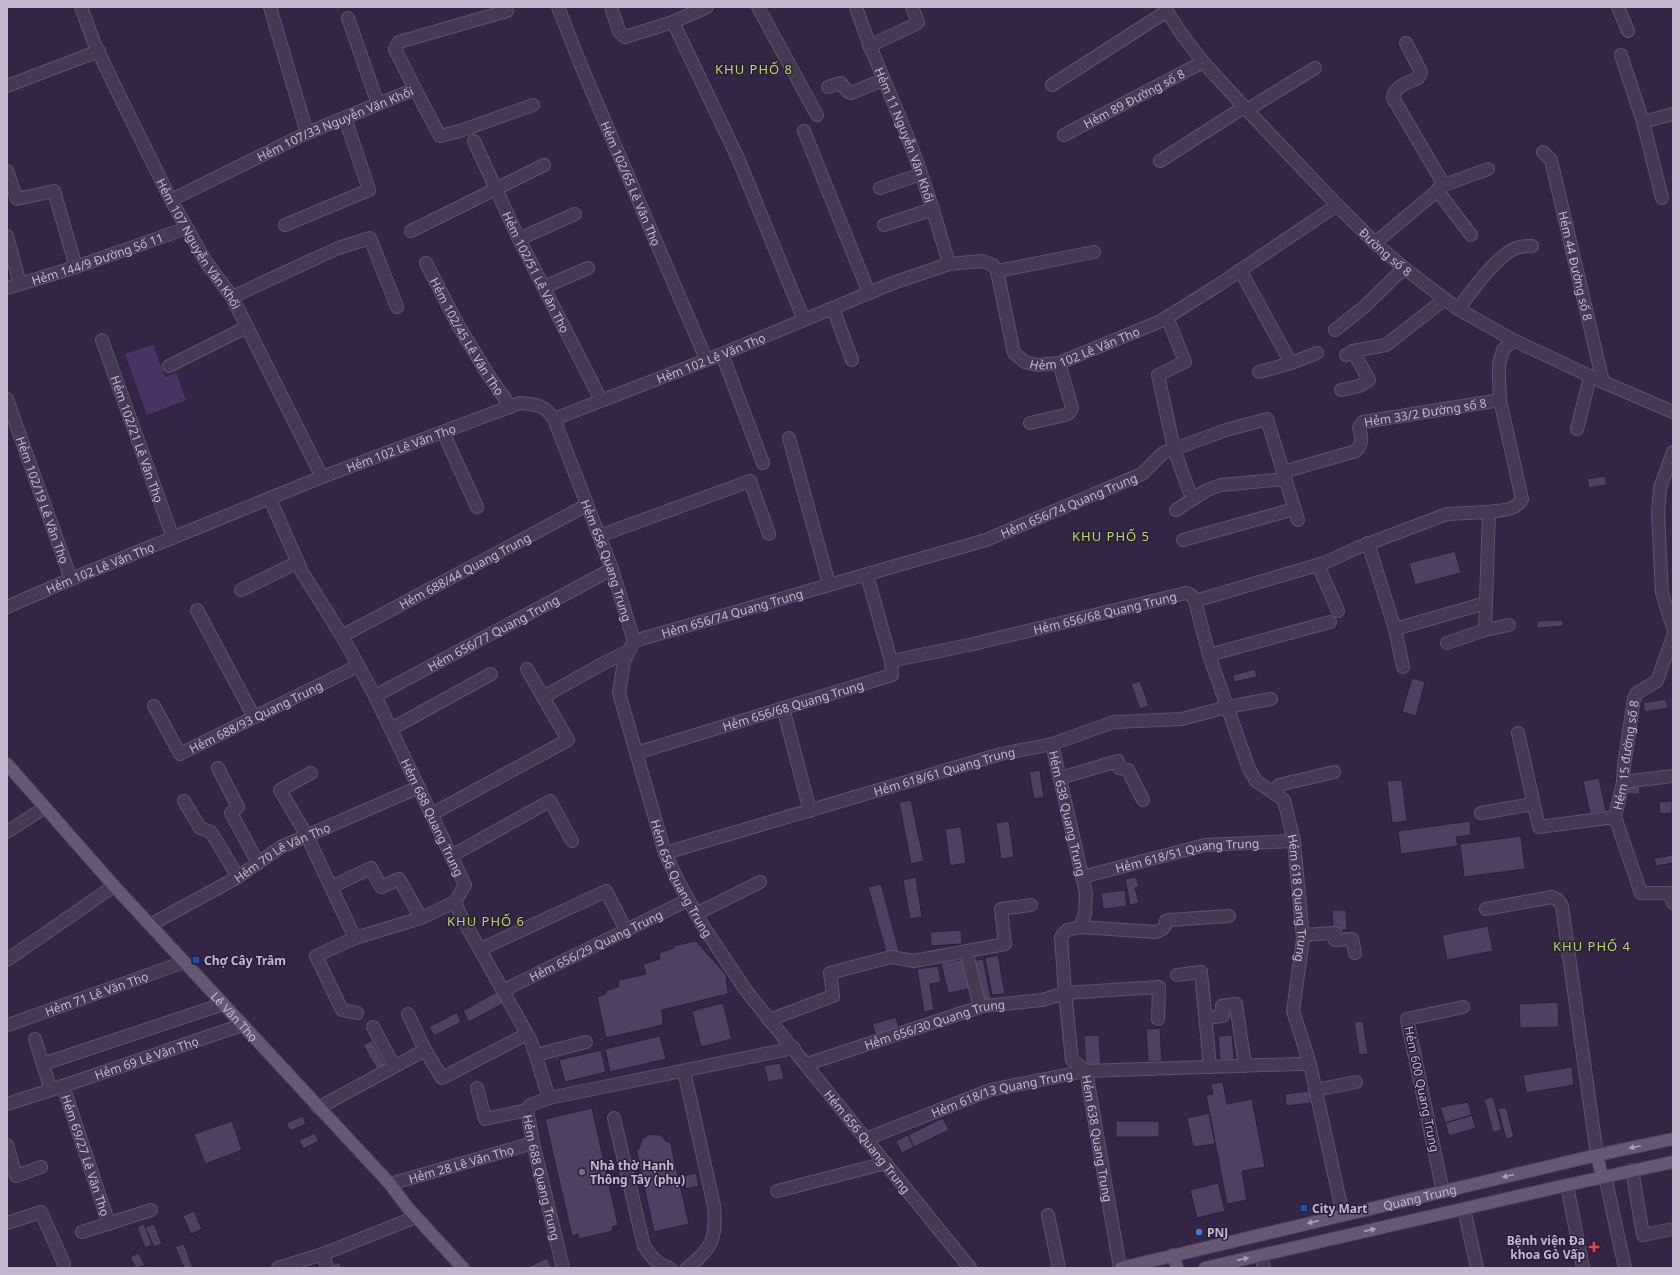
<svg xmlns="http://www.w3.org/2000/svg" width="1680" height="1275" font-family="'Noto Sans',sans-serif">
  <rect width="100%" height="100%" fill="#342544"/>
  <!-- water -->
  <path fill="#4b3365" d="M153,345L165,377L176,373L186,400L147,415L125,354Z"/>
  <!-- building -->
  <path fill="#4f3f61" stroke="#2d203a" d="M1605,476L1607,485L1589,488L1587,479Z
    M1455,551L1461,573L1415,585L1409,563Z
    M1563,620V626L1537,628V621Z
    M1255,669L1257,677L1234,682L1233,675Z
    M1412,678L1425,682L1416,716L1402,712Z
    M1140,681L1149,706L1140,709L1131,684Z
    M1666,699L1668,708L1645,712L1643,703Z
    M1040,770L1044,797L1034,799L1029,772Z
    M1599,778L1606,811L1590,814L1583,781Z
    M1402,780L1407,821L1392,823L1387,781Z
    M1626,781H1639L1640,794H1626Z
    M911,800L924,861L911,864L899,802Z
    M1672,801V813L1660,814L1659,802Z
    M1009,821L1014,857L1001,859L996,823Z
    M1470,821L1471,835L1456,837L1458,846L1401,854L1398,831Z
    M961,827L966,863L950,866L945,829Z
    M1521,836L1525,869L1464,877L1460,844Z
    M1673,855V863L1656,866L1654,858Z
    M916,877L922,917L910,919L903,880Z
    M1136,877L1139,887L1135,888L1139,903L1130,905L1125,879Z
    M881,884L899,951L887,955L868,887Z
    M1125,890L1127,906L1103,909L1101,893Z
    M1332,910H1346L1347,930H1333Z
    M1488,926L1493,951L1447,960L1442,935Z
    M961,930L962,944L931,946L930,932Z
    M696,941L726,975L728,994L662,1010L663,1025L606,1038L597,997L606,994L605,991L618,987L619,980L646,974L643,964L660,959L659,953L674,948L673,946Z
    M998,955L1005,994L992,995L985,958Z
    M964,959L970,989L948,993L941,963Z
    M983,959L991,999L979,1001L972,961Z
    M938,966L941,982L930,984L934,1010L924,1012L917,969Z
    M498,991L504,1003L469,1022L463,1011Z
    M1558,1002L1559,1027L1520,1028L1519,1004Z
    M723,1003L732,1039L701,1047L692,1011Z
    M457,1012L461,1022L434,1036L429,1027Z
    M896,1017L900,1032L877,1039L872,1024Z
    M1363,1021L1368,1054L1359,1055L1354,1022Z
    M1160,1028L1162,1061L1148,1062L1146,1029Z
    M1099,1035L1101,1068L1086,1069L1084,1036Z
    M1232,1035L1234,1059L1220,1060L1218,1036Z
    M660,1036L666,1059L610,1072L605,1049Z
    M372,1040L386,1066L378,1071L363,1045Z
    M601,1050L606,1072L565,1082L559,1060Z
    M780,1063L784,1079L768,1082L764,1066Z
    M1572,1067L1574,1085L1526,1093L1523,1075Z
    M1223,1082L1227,1104L1252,1099L1265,1167L1242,1171L1247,1200L1227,1204L1206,1095L1213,1094L1211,1084Z
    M1310,1091L1311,1103L1286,1106L1285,1094Z
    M1493,1097L1502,1130L1493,1132L1484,1099Z
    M1468,1102L1472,1115L1445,1123L1440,1107Z
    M1506,1107L1514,1137L1506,1139L1498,1109Z
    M592,1108L618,1225L612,1227L613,1231L579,1239L578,1234L572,1236L545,1119Z
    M1209,1113L1215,1144L1193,1147L1187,1118Z
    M1472,1115L1476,1128L1449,1136L1445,1123Z
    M303,1116L306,1124L290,1131L286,1123Z
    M943,1118L949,1130L914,1147L908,1135Z
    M232,1121L242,1150L205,1164L194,1134Z
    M1116,1121H1159V1137H1116Z
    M315,1133L319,1141L303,1149L299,1140Z
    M650,1134L660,1135L667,1142L670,1141L689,1224L654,1232L636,1149H639L642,1139Z
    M908,1135L914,1147L902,1153L896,1141Z
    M696,1173L699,1186L686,1189L683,1176Z
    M1218,1183L1225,1211L1197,1218L1190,1190Z
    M194,1211L202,1229L191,1234L183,1216Z
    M144,1224L152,1245L145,1248L137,1227Z
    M154,1224L162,1244L154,1247L145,1227Z
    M184,1244L193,1268H184L175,1247Z
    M139,1253L145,1265L136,1268L130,1257Z
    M547,1258L552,1268H528V1267Z
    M339,1262L342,1268H333L332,1265Z"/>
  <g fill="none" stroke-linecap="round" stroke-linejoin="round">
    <defs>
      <g id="minor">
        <path id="s1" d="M81,7L95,45L122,101L171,200L206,262L232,297L322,477"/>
        <path d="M270,7L307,133"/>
        <path id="s2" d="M558,7L582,68L706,359"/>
        <path d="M611,7L619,31L625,37L673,22L707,7"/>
        <path d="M758,7L817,115"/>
        <path id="s3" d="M856,7C872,56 895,103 913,151C927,188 938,226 949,264"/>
        <path id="s4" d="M1164,7L1183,36L1203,62L1247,110L1337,205L1375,243L1404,268L1458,309L1513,340L1603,382L1673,412"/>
        <path d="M1618,7L1628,31"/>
        <path d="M348,18L378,104"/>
        <path d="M673,22L737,156L804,320"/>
        <path d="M1406,43L1421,72L1418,78C1408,83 1394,86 1393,98L1444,185"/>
        <path d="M869,46L916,24L918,22L912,7"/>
        <path d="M1621,55L1643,122L1662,198"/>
        <path d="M1052,85L1167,11"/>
        <path d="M7,86L99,51"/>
        <path d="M828,87L841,83L847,91L851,93L883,80"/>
        <path d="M415,89L440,136L460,131L533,105"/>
        <path d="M1247,110L1315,68"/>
        <path d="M1643,122L1673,114"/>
        <path d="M804,131L869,293"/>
        <path id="s5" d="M1064,135L1203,62"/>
        <path id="s6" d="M474,141L518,237L601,400"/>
        <path id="s7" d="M1543,152L1551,160L1603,382"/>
        <path d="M1160,161L1244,107"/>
        <path d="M7,171L17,199L54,191L76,267"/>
        <path d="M880,188L921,174"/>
        <path d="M1437,190L1471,235"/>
        <path id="s8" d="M171,200L307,133L415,89L395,49L399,42L507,11"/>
        <path d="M285,225L369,190L345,118"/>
        <path d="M884,225L933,209"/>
        <path d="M411,231L544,165"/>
        <path d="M7,236L20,284"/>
        <path d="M518,237L528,235L575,214"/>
        <path d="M1375,243L1444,185L1488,169"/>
        <path id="s9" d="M426,263L458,325L489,376L511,407"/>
        <path d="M1240,270L1291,363"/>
        <path d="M997,271L1094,252"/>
        <path d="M544,287L588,268"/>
        <path id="s10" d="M7,288L76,267L187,228"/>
        <path d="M232,297L338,248L370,238L397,307"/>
        <path d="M833,308L852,360"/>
        <path d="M1458,309C1471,292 1496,256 1516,248C1521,246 1527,246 1532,246"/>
        <path d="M1167,317L1185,362L1158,375L1174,449L1189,491"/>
        <path d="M1335,330L1364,307L1404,268"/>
        <path id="s11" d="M102,340L173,538"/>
        <path d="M722,354L763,463"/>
        <path d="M1346,355L1353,351L1386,345L1445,299"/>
        <path d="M169,366L247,327"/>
        <path d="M1259,372L1291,363L1317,353"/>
        <path d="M1341,390L1359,386L1369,380L1353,351"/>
        <path id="s12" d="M7,399L71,579"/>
        <path id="s13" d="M554,419L612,569L634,641L624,661L619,693L665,853L679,883L703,926L747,992L970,1268"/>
        <path d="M1030,423L1065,415L1069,413L1072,408L1059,363"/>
        <path d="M1577,429L1590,377"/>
        <path d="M443,432L477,507"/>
        <path d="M789,438L829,584"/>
        <path d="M1673,452L1660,488L1658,513L1662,593L1673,628"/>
        <path id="s14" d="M1283,472L1356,451C1363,443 1362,437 1359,427L1363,422L1500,400"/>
        <path id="s15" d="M270,499L302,572L342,636L375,696L465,885L455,902L460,914L531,1041L549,1098L530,1105L527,1110L533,1143L563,1268"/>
        <path d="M1176,510L1207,490L1221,485L1285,479"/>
        <path d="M1489,512C1501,510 1516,511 1522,499L1500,400L1499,379V364L1503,350L1513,340"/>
        <path d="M599,536L750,481L769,534"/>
        <path d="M1183,540L1294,509"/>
        <path d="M1368,543L1395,629L1486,603"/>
        <path d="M1318,565L1338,611"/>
        <path d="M867,575L891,661"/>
        <path d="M241,590L298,562"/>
        <path d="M1195,601L1324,563L1357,548L1447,514L1489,512L1485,630"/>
        <path id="s16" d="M7,607L71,579L322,477L520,403C537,405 544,404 554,419L722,354L893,283L949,264L982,261L993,265L997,271L1014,353L1025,362L1037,365L1059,363L1161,321L1217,286L1337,205"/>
        <path d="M197,610L254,717"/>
        <path d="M1395,629L1403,667"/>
        <path id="s17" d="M342,636L587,505"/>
        <path id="s18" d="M634,641L986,540L1142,474L1163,453L1226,430L1267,419L1298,520"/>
        <path d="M1447,643L1485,630L1509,625"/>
        <path d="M1209,655L1330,622"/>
        <path d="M527,669L543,697L604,663L629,651"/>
        <path id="s19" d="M375,696L612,569"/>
        <path id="s20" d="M154,706L180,754L358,666"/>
        <path d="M783,708L810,811"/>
        <path d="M391,729L491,674"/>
        <path d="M1518,733L1539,827L1615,817L1641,893H1669L1673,903"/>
        <path id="s21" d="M1052,744L1086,893L1085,914L1080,927L1067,930L1061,937L1065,993L1072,1060L1086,1071L1120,1268"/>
        <path id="s22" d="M636,753L892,675L891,661L969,645L1186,593L1191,595L1195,601L1209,655L1249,769L1256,781L1284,800L1294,841L1303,939L1293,1011L1310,1064L1343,1215"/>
        <path d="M218,768L238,807L231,813L258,863"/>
        <path d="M311,773L280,790L307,836L355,938"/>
        <path d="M1060,778L1118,761L1119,768L1128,770L1143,800"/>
        <path d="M1623,782L1673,776"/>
        <path d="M1276,793L1279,785L1334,772"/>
        <path d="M184,801L200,828L211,832L238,877"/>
        <path d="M1481,813L1533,804"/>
        <path d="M432,814L568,740L543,697"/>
        <path id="s23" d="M1615,817L1623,782L1624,766L1634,699L1637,693L1657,681L1673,636"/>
        <path d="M7,832L44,808"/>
        <path id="s24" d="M665,853L1001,754L1052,744L1114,722L1182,719L1227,707L1271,699"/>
        <path d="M451,856L550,801L572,841"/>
        <path id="s25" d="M1082,877L1205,845L1294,841"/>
        <path d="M331,887L371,868L381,887L399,879L421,918"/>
        <path d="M1486,909L1552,897L1558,900L1562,906L1597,1155"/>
        <path d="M696,914L760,882"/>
        <path id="s26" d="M150,925L238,877L281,847L419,787"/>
        <path d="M1080,927L1155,932C1163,930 1165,928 1166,921L1169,920L1229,916"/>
        <path d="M1303,935L1335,933V940L1352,939L1355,953"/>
        <path d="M481,949L606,891L626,930"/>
        <path d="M966,951L980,1007"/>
        <path d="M7,960L114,886"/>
        <path d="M1177,975L1201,972L1210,1067"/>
        <path id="s27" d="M504,990L688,900"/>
        <path d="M357,1013L342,1010L316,956L355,938L421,918L455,902"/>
        <path d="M408,1014L425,1050L442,1078L527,1034"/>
        <path d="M1206,1018L1223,1016L1222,1006L1236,1004L1245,1066"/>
        <path d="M769,1020L833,996L830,973L891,957L914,961L1005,944L1001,909L1031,905"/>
        <path id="s28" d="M8,1025L184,962"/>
        <path d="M373,1027L394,1066"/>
        <path d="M35,1039L51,1090"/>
        <path d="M536,1055L586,1042"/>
        <path d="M43,1064L223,1004"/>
        <path id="s29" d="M807,1064L983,1006L1042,1000L1065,993L1159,987L1158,1019"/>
        <path d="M684,1071L714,1206C717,1238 712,1249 687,1268"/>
        <path id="s30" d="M63,1086L109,1224"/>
        <path d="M477,1088L485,1119L527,1110"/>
        <path d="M1315,1090L1356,1082"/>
        <path d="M549,1098L794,1048"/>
        <path id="s31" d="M7,1104L63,1086L242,1025"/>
        <path d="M318,1108L425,1050"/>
        <path d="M614,1118L644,1246C651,1257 658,1265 670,1268"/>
        <path id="s32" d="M866,1139L990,1090L1086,1071L1297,1064H1310"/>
        <path d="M7,1145L16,1176L41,1167"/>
        <path d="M1632,1170L1643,1235L1673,1229"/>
        <path d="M1605,1176L1625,1268"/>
        <path id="s33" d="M390,1184L533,1143"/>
        <path d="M1567,1185L1583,1268"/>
        <path d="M777,1191L886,1163"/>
        <path d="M1443,1192L1407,1019L1463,1007"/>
        <path d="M1464,1209L1477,1268"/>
        <path d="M1048,1215L1059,1268"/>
        <path d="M7,1223L41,1212L64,1264"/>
        <path d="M82,1232L151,1210"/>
        <path d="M323,1254L327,1268"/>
        <path d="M1261,1255L1264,1268"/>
        <path d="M278,1268L323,1254L416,1217"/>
      </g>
      <g id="major">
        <path id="s34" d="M7,764L114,886L390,1184L408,1208L463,1268"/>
        <path d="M1597,1155L1602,1177"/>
        <path d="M1173,1255L1177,1268"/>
        <path id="s35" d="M1121,1268L1597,1155L1673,1139"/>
        <path d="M1205,1268L1567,1185L1673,1162"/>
      </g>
    </defs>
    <!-- minor casing -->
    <use href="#minor" stroke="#5e526a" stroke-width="14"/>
    <!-- major casing -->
    <use href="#major" stroke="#4c4059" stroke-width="14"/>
    <!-- minor -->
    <use href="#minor" stroke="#463a53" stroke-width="12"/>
    <!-- major -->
    <use href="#major" stroke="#655873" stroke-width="12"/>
  </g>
  <!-- one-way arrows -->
  <defs><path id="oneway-solid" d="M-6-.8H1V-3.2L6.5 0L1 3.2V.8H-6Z"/></defs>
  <g fill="#ab9fb6">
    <use href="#oneway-solid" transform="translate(1635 1147) rotate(168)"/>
    <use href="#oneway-solid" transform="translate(1508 1176) rotate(167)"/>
    <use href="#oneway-solid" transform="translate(1313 1222) rotate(167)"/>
    <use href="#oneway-solid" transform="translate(1370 1230) rotate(-13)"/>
    <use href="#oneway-solid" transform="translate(1243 1259) rotate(-13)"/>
  </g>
  <!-- markers -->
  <g fill="#1a4fb4" stroke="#2b1e38" stroke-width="1.5">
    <rect x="192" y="956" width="8" height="8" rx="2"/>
    <rect x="1300" y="1204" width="8" height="8" rx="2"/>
  </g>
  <circle fill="#6b7280" stroke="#2b1e38" stroke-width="1.5" cx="582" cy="1172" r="4"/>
  <circle fill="#3f7fe0" stroke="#2b1e38" stroke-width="1.5" cx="1199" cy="1232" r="4"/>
  <path fill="#e0444e" stroke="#2b1e38" stroke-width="1.5" d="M1592 1241h4v4h4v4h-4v4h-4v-4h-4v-4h4z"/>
  <g text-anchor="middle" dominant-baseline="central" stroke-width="3" stroke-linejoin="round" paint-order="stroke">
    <!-- street labels -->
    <g font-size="12" fill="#c2b7cd" stroke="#2b1e38">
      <text stroke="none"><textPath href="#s5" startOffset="79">Hẻm 89 Đường số 8</textPath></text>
      <text stroke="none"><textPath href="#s8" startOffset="181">Hẻm 107/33 Nguyễn Văn Khối</textPath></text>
      <text stroke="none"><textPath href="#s3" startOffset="137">Hẻm 11 Nguyễn Văn Khối</textPath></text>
      <text stroke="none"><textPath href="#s2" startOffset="191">Hẻm 102/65 Lê Văn Thọ</textPath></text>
      <text stroke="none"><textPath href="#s1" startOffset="265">Hẻm 107 Nguyễn Văn Khối</textPath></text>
      <text stroke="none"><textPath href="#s4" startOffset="331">Đường số 8</textPath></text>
      <text stroke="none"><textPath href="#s10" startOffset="95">Hẻm 144/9 Đường Số 11</textPath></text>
      <text stroke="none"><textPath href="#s7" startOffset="120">Hẻm 44 Đường số 8</textPath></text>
      <text stroke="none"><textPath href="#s6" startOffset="145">Hẻm 102/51 Lê Văn Thọ</textPath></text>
      <text stroke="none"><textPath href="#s9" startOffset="84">Hẻm 102/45 Lê Văn Thọ</textPath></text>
      <text stroke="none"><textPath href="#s16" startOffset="1229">Hẻm 102 Lê Văn Thọ</textPath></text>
      <text stroke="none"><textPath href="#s16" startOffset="760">Hẻm 102 Lê Văn Thọ</textPath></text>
      <text stroke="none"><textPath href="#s14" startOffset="171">Hẻm 33/2 Đường số 8</textPath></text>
      <text stroke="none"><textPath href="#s11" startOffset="105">Hẻm 102/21 Lê Văn Thọ</textPath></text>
      <text stroke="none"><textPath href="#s16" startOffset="425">Hẻm 102 Lê Văn Thọ</textPath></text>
      <text stroke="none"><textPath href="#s12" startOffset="107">Hẻm 102/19 Lê Văn Thọ</textPath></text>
      <text stroke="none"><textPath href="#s18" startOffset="456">Hẻm 656/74 Quang Trung</textPath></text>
      <text stroke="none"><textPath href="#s13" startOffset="151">Hẻm 656 Quang Trung</textPath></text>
      <text stroke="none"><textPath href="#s16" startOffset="101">Hẻm 102 Lê Văn Thọ</textPath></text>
      <text stroke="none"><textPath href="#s17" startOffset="139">Hẻm 688/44 Quang Trung</textPath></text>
      <text stroke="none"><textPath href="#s18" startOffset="102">Hẻm 656/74 Quang Trung</textPath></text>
      <text stroke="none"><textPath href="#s22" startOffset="501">Hẻm 656/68 Quang Trung</textPath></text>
      <text stroke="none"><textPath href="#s19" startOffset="134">Hẻm 656/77 Quang Trung</textPath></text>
      <text stroke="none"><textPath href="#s22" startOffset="164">Hẻm 656/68 Quang Trung</textPath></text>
      <text stroke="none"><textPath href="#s20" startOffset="139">Hẻm 688/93 Quang Trung</textPath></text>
      <text stroke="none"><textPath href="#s23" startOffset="63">Hẻm 15 đường số 8</textPath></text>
      <text stroke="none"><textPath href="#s24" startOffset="291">Hẻm 618/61 Quang Trung</textPath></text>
      <text stroke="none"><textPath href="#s21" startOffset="71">Hẻm 638 Quang Trung</textPath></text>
      <text stroke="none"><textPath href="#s15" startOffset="358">Hẻm 688 Quang Trung</textPath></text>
      <text stroke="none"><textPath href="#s26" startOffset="151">Hẻm 70 Lê Văn Thọ</textPath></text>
      <text stroke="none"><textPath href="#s25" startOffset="108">Hẻm 618/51 Quang Trung</textPath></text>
      <text stroke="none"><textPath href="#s13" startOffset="487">Hẻm 656 Quang Trung</textPath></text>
      <text stroke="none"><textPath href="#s22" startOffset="921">Hẻm 618 Quang Trung</textPath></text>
      <text stroke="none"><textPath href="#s27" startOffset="102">Hẻm 656/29 Quang Trung</textPath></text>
      <text stroke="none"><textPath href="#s28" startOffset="94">Hẻm 71 Lê Văn Thọ</textPath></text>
      <text stroke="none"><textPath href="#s34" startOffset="340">Lê Văn Thọ</textPath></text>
      <text stroke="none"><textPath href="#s29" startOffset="134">Hẻm 656/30 Quang Trung</textPath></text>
      <text stroke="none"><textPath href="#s31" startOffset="147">Hẻm 69 Lê Văn Thọ</textPath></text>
      <text transform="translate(1422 1089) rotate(78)">Hẻm 600 Quang Trung</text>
      <text stroke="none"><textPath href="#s32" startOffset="144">Hẻm 618/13 Quang Trung</textPath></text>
      <text stroke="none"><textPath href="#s21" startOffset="420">Hẻm 638 Quang Trung</textPath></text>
      <text stroke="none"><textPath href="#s13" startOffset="811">Hẻm 656 Quang Trung</textPath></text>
      <text stroke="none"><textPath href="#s30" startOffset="73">Hẻm 69/27 Lê Văn Thọ</textPath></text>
      <text stroke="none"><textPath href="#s33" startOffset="74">Hẻm 28 Lê Văn Thọ</textPath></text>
      <text stroke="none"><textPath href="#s15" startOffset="766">Hẻm 688 Quang Trung</textPath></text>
      <text stroke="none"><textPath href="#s35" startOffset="307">Quang Trung</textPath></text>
    </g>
    <!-- poi labels -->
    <g font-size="12" font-weight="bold" fill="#c2b7cd" stroke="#2b1e38" text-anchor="start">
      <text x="204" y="960">Chợ Cây Trâm</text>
      <text x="590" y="1165">Nhà thờ Hạnh<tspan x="590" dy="14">Thông Tây (phụ)</tspan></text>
      <text x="1312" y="1208">City Mart</text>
      <text x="1207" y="1232">PNJ</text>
      <text x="1585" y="1240" text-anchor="end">Bệnh viện Đa<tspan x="1585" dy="14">khoa Gò Vấp</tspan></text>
    </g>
    <!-- neighbourhood labels -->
    <g font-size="13" letter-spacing="1" fill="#b3db63" stroke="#2b1e38">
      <text x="754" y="69">KHU PHỐ 8</text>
      <text x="1111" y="536">KHU PHỐ 5</text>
      <text x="486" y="921">KHU PHỐ 6</text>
      <text x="1592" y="946">KHU PHỐ 4</text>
    </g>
  </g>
  <!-- border -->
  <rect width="1680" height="1275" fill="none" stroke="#c2b7cd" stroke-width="16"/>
</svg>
